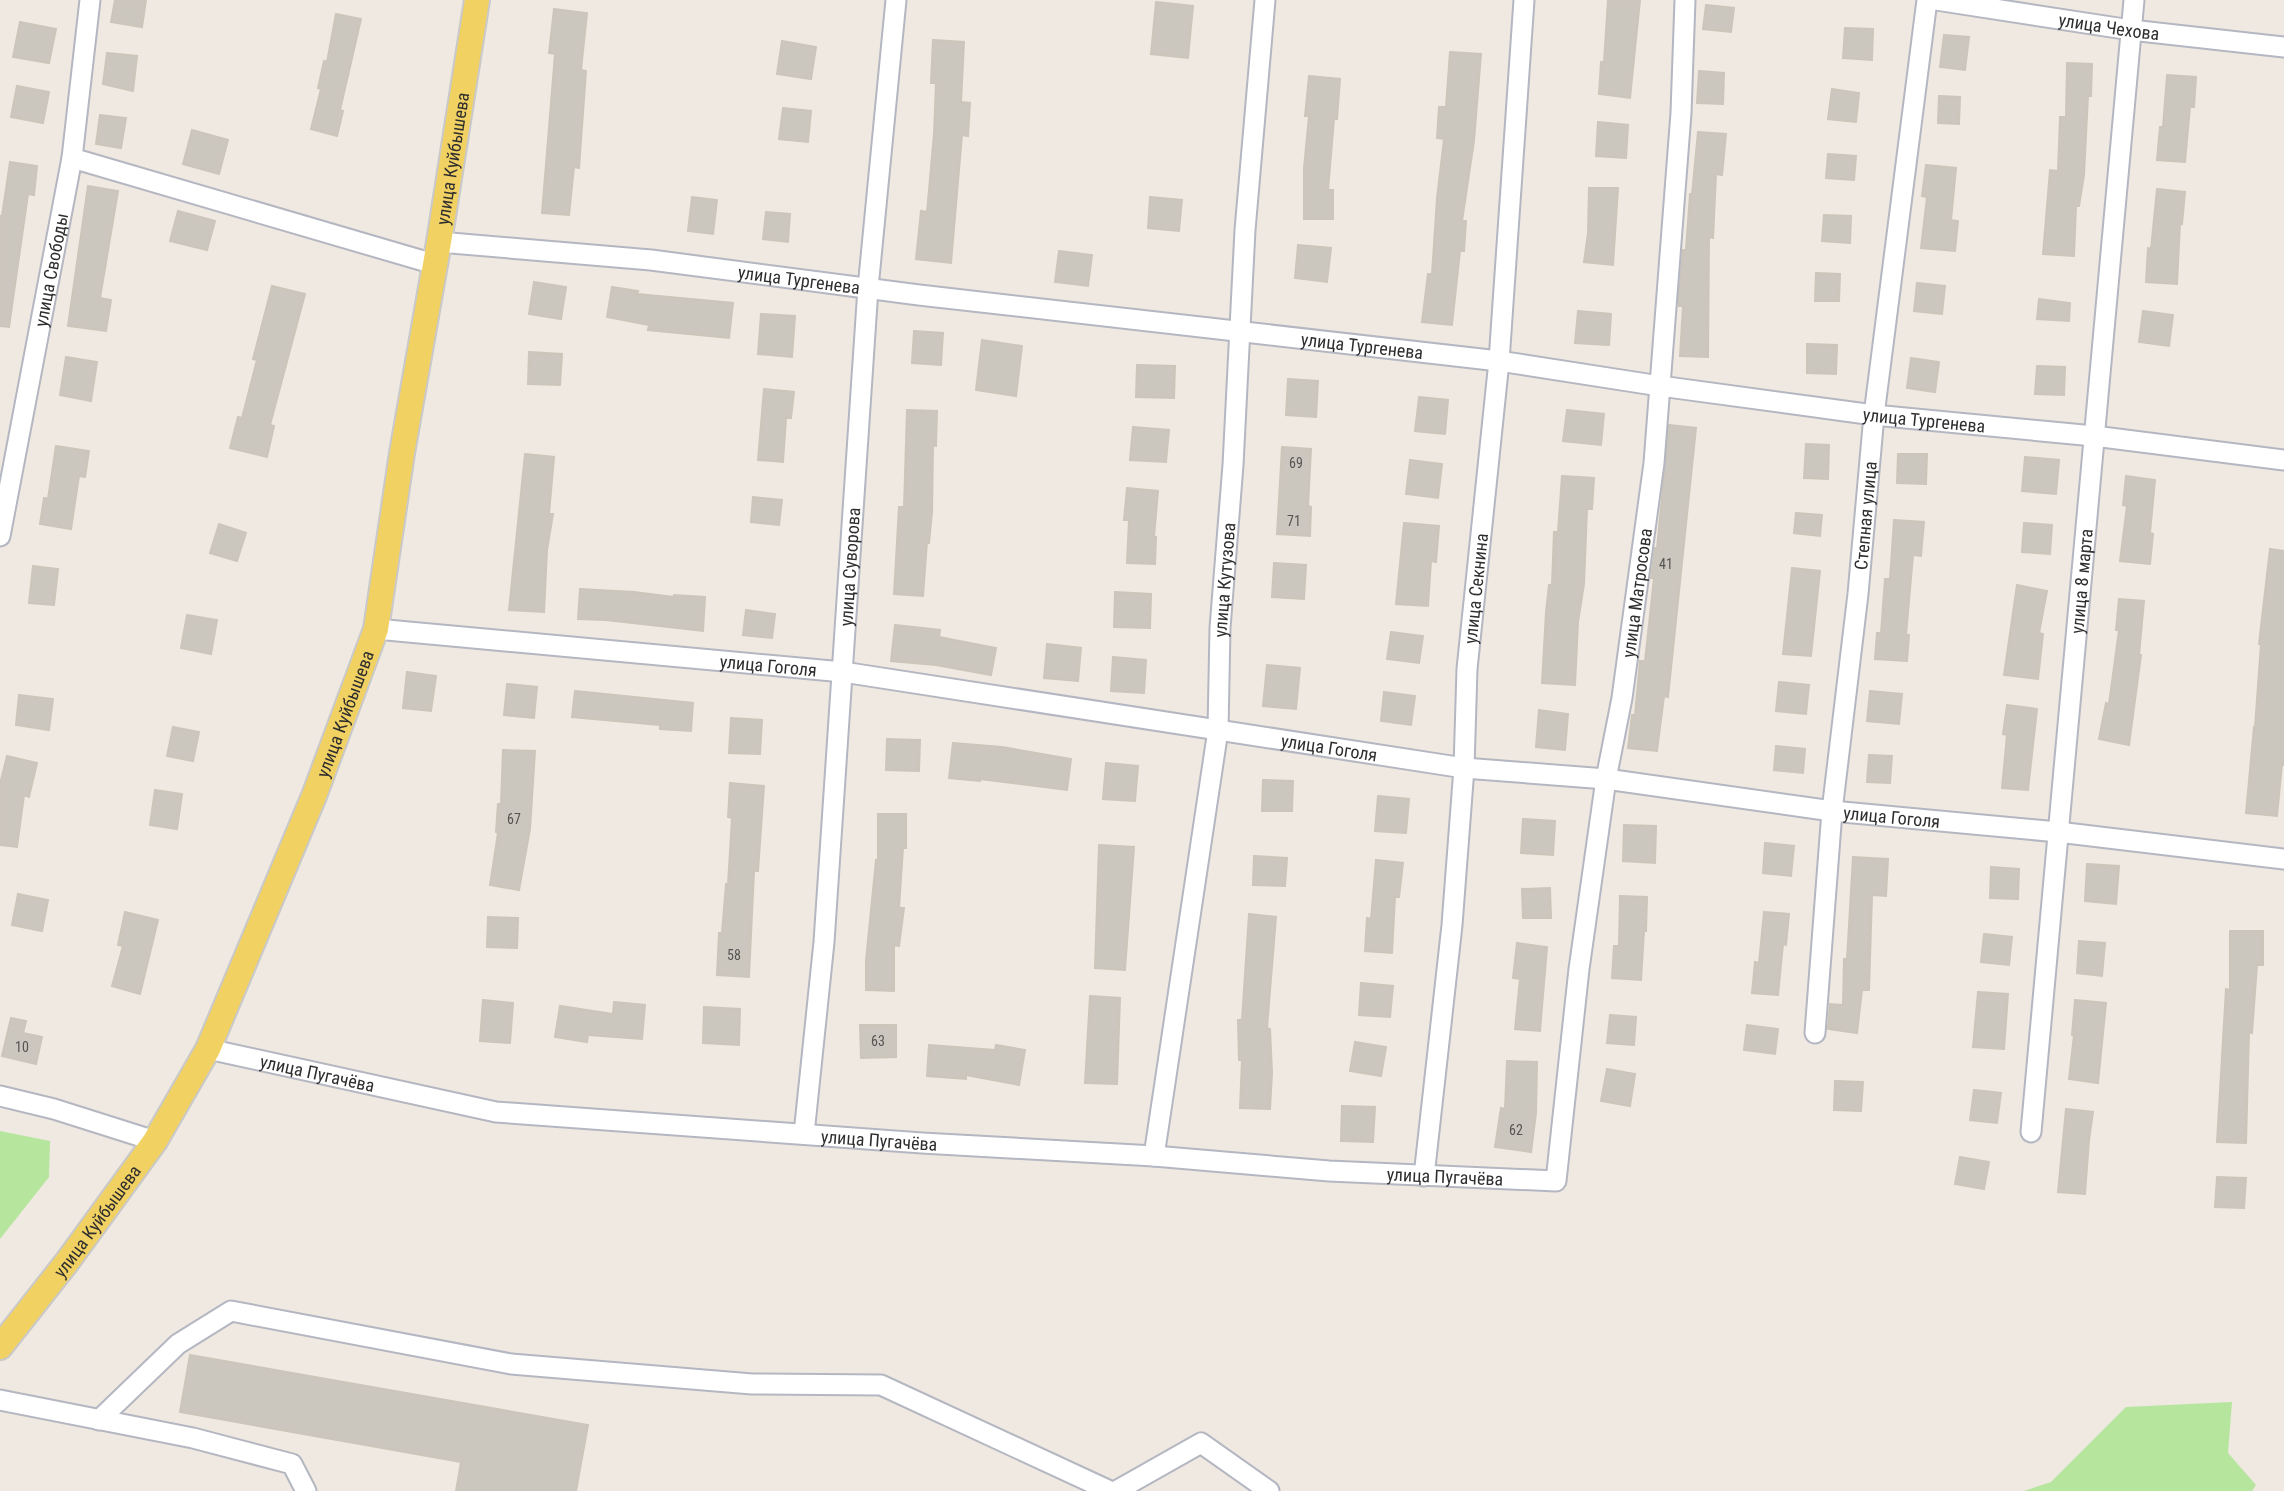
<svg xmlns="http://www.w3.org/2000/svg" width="2284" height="1491" font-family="'Roboto Condensed',sans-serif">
  <rect width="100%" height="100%" fill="#efe9e1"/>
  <!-- green -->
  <path fill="#b6e59e" d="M0,1131L50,1141L49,1177L0,1239Z
    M2232,1402L2228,1453L2256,1485L2252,1491H2024L2051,1482L2126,1407Z"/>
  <!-- building -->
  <path fill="#cbc7bf" stroke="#cbc5ba" stroke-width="2" d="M115,0H146L142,27L111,22Z
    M1608,0H1640L1630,98L1599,94L1601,62H1604Z
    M1156,2L1193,6L1188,58L1151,54Z
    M1706,5L1734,8L1731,32L1703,29Z
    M554,9L587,13L581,70L586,71L579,168L574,167L569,215L542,213L555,54L549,53Z
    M336,14L361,19L340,110L343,111L337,136L311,129L321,89L318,88L324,61L327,62Z
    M20,22L56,29L49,63L13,57Z
    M1845,28L1873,29L1872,60L1843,58Z
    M1944,35L1969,37L1965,70L1940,67Z
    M933,40L964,42L961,102L970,103L968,136L962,135L951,263L916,259L921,211L927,212L934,134L936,83H931Z
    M782,41L816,47L811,79L777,74Z
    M1450,52L1481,54L1474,141L1462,221H1466L1464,251H1460L1452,325L1422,322L1428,274H1432L1437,198L1444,139L1437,138L1439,107H1446Z
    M107,53L137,56L133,91L103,84Z
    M2067,63L2092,64L2091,96H2088L2084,175L2079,206H2076L2074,256L2043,254L2050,170L2058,171L2060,117H2066Z
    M1699,71L1724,73L1723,104L1697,103Z
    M2167,75L2196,77L2194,107H2190L2185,162L2157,160L2160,127H2163Z
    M1309,76L1340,79L1337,119H1334L1328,190H1333V219H1304V168L1309,116H1305Z
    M17,86L49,92L43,123L11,117Z
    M1832,89L1859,93L1856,122L1828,119Z
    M1939,96L1960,97L1959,124L1938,123Z
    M783,108L811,111L808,142L779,139Z
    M100,115L126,118L121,148L96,144Z
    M1598,122L1628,125L1626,158L1596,156Z
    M192,130L228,140L219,174L183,164Z
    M1698,132L1726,134L1722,175L1716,174L1713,238L1709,237L1708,357L1680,356L1683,306H1679V296L1683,250H1686L1690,194H1692Z
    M1828,154L1856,156L1854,180L1826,178Z
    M10,162L37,166L34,195L28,194L9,327L0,326V216H2Z
    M1926,165L1956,168L1951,220L1958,221L1955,251L1921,248L1927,197L1922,196Z
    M88,186L118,191L100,298L111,300L106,331L68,326Z
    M1589,188H1618L1613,265L1584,262L1588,233Z
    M2157,189L2185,192L2182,224L2180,223L2177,284L2146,282L2148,248L2151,249Z
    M692,197L717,200L713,234L688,231Z
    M1150,197L1182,200L1179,231L1148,228Z
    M178,211L215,221L207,250L170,241Z
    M766,212L790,214L788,242L763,239Z
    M1824,215L1851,216L1850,243L1822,241Z
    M1298,245L1331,248L1327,282L1295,278Z
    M1059,251L1092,255L1088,286L1055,282Z
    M1816,273L1840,274L1839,301H1815Z
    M534,282L566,287L561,319L529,314Z
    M1917,283L1945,286L1942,314L1914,311Z
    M272,286L305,294L270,425L274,426L267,457L230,448L238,417L242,418L257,360L253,359Z
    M612,287L638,291L637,294L733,303L729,338L648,330L649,325L607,317Z
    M2039,299L2070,303L2069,321L2037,319Z
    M1578,311L1611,314L1609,345L1575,343Z
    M2143,311L2173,315L2169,346L2139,342Z
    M761,314L795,316L792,357L758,354Z
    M914,331L943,333L941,365L912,363Z
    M982,340L1022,346L1016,396L976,390Z
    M1807,344L1837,345L1836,374L1807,373Z
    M529,352L562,354L560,385L528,384Z
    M66,357L97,362L91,401L60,395Z
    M1911,358L1939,362L1935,392L1907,388Z
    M1137,365L1175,366L1174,398L1136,397Z
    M2037,366L2065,367L2064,395L2035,394Z
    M1288,379L1318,381L1316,417L1286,415Z
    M764,389L794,392L791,418H786L783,462L758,460Z
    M1419,397L1448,400L1445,434L1415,431Z
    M907,410L937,411L936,446L933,445L932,512L929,543L927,542L923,596L894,594L899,507H904Z
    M1567,410L1604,414L1601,445L1563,441Z
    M1669,425L1696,428L1668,697L1664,696L1657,751L1628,748L1632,715H1635L1640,661H1645L1654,578H1651L1655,548H1657Z
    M1133,427L1169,430L1166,462L1130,460Z
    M1806,444L1829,445L1828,479L1804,478Z
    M56,446L89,451L85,477L79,476L71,529L40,524L44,498L48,499Z
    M1282,447L1311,449L1308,506L1311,507L1310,536L1277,534Z
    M525,454L554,457L549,514H553L547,550L544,612L509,610Z
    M1898,454H1927L1926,484L1897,483Z
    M2025,457L2059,460L2056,494L2022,491Z
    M1410,460L1442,464L1438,498L1406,494Z
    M1562,476L1594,478L1592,509H1587L1584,584L1578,622L1575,685L1542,683L1546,612L1549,585H1552L1554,532H1558Z
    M2126,476L2155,480L2150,533L2153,534L2150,564L2120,561L2127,506L2123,505Z
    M1127,488L1158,491L1154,537H1156L1155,564L1127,563L1129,520H1124Z
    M753,497L782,500L779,525L751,522Z
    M1796,513L1822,515L1820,536L1794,533Z
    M1894,520L1924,522L1921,556L1913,555L1906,635H1909L1907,661L1875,659L1877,633H1881L1885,579H1890Z
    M1404,523L1439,526L1436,562L1431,561L1428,606L1396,604Z
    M2024,523L2052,525L2050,554L2022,552Z
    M219,524L246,533L237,561L210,553Z
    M2270,549L2284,551V765L2282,764L2277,816L2246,813L2254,727H2255L2261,644H2259Z
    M1274,563L1306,565L1304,599L1272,597Z
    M33,566L58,569L54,605L29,603Z
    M1792,568L1820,571L1811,656L1783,654Z
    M2017,585L2047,591L2039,633L2043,634L2038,679L2004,675Z
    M580,589L634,592L674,597V595L705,597L703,631L606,620L578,619Z
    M1115,592L1151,594L1150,628L1114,627Z
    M2119,599L2144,601L2139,655H2141L2129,745L2099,739L2106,703L2109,704L2119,630H2116Z
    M746,610L775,614L772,638L743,635Z
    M187,615L217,620L211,654L181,648Z
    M895,625L940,630L939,637L996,648L991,675L936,665L891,661Z
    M1391,632L1423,636L1419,663L1387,659Z
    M1047,644L1081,648L1078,681L1044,678Z
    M1113,657L1146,660L1144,693L1111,691Z
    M1267,665L1300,668L1296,709L1263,706Z
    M407,672L436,676L431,711L403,708Z
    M1779,682L1809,685L1806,714L1776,711Z
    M507,684L537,687L534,718L504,715Z
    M575,691L693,703L691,731L660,729V725L572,717Z
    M1870,691L1902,694L1899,724L1867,721Z
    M1384,692L1415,696L1411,725L1381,721Z
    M19,695L53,699L49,730L16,725Z
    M2007,705L2037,709L2028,790L2002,788L2007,735L2003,734Z
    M1539,710L1568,714L1565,750L1536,747Z
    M731,718L762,720L760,754L729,753Z
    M173,727L199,732L193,761L167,756Z
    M887,739L920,740L919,771L886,770Z
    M953,743L1002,747L1071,759L1067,790L980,779V781L949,778Z
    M1776,746L1805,749L1803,773L1774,770Z
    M503,750L535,751L530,829L519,890L490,885L498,833L496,832L498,804H501Z
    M1869,755L1892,756L1890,783L1867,782Z
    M7,756L37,763L29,797L24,795L17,847L0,845V784Z
    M1106,763L1138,766L1135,801L1103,799Z
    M1263,780L1293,781L1292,811H1262Z
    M730,783L764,786L758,871H754L749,977L717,975L719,933H722L726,884H728L732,818L728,817Z
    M155,790L182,794L177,829L150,825Z
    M1378,796L1409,799L1406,833L1375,831Z
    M878,814H906V848H903L899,908H904L899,946L894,945V991L866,990V960L876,860L878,861Z
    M1523,819L1555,821L1553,855L1521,853Z
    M1624,825L1656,826L1655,863L1623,861Z
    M1765,843L1794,846L1791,876L1763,873Z
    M1099,845L1134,847L1125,970L1095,968Z
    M1254,856L1287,858L1285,886L1253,885Z
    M1853,857L1888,859L1886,896L1872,895L1869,990H1862L1857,1033L1828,1029L1830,1004L1843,1005L1844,959H1847Z
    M1376,860L1403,863L1399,897H1395L1392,953L1365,951L1367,918L1371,919Z
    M2087,864L2119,866L2116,904L2085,901Z
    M1991,867L2019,869L2018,899L1990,898Z
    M1550,888L1551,918H1523L1522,889Z
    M18,894L48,900L42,931L12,925Z
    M1620,896L1647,897L1646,931H1644L1641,980L1612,978L1614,946H1619Z
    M125,912L158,920L140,994L112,986L123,946L118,945Z
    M1764,912L1789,914L1786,945L1783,944L1778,995L1752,993L1755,962L1759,963Z
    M1249,914L1276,917L1267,1028L1270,1029L1272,1073L1270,1109L1240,1108L1242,1060H1239L1238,1020H1242Z
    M488,917L518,918L517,948L487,947Z
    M2230,931H2263V965H2257L2252,1033L2249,1032L2246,1143L2217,1142L2226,989L2230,990Z
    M1984,934L2012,937L2009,965L1981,962Z
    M2079,941L2105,943L2102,976L2077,973Z
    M1517,943L1547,947L1540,1031L1515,1029L1520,979L1513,978Z
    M1361,983L1393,986L1390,1017L1359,1015Z
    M1978,992L2008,994L2004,1049L1973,1047Z
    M1090,996L1120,998L1117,1084L1085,1083Z
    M483,1000L513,1003L510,1043L480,1041Z
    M2075,1000L2106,1003L2098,1083L2069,1079L2074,1035H2072Z
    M614,1002L645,1005L642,1039L588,1035L587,1042L555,1037L560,1006L613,1014Z
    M704,1007L740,1009L739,1045L703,1043Z
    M1610,1015L1636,1017L1634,1045L1607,1043Z
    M11,1018L26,1021L23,1033L42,1037L36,1064L2,1056Z
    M860,1025H896V1057L861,1058Z
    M1747,1025L1778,1029L1775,1054L1744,1050Z
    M1355,1042L1386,1047L1381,1076L1350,1071Z
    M929,1045L995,1050L996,1045L1025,1050L1019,1085L966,1075V1079L927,1076Z
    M1507,1061L1537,1062L1536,1113L1531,1152L1495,1147L1501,1108L1505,1109Z
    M1607,1069L1635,1074L1630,1106L1601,1101Z
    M1835,1081L1863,1082L1861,1111L1834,1110Z
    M1974,1090L2001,1093L1997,1123L1970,1120Z
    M1342,1106L1375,1107L1373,1142L1341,1141Z
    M2066,1109L2093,1112L2089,1140L2085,1194L2058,1192Z
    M1960,1157L1989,1162L1984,1189L1955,1184Z
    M2217,1177L2246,1178L2244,1208L2215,1207Z
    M190,1355L588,1425L576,1491H456L461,1462L180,1412Z"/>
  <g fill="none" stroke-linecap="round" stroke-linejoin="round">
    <defs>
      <g id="minor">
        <path id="s1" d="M1936,0L2131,30L2284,47"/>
        <path d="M72,158L434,264"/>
        <path id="s2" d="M439,242L651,260L919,295L1499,361L1660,386L1874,415L2094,436L2284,460"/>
        <path id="s3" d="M0,536L72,158L90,0"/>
        <path id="s4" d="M376,629L843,672L1464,768L1606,779L1832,811L2058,832L2284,859"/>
        <path id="s5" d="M1815,1033L1832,811L1858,594L1874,415L1927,0"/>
        <path id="s6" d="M208,1049L496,1112L922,1143L1154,1156L1329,1171L1556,1181L1579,969L1606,779L1622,698L1654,463L1681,113L1685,0"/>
        <path d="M0,1096L54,1109L155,1141"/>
        <path id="s7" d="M2031,1132L2134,0"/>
        <path id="s8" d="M804,1134L824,942L868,288L896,0"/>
        <path id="s9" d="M1154,1156L1218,730L1220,628L1233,465L1245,230L1265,0"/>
        <path id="s10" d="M1424,1176L1452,925L1464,768L1467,669L1499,361L1524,0"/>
        <path d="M0,1400L193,1438L292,1464L306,1491"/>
        <path d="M99,1420L178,1344L231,1311L511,1364L752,1384L881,1385L1110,1491"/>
        <path d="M1116,1491L1201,1443L1269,1491"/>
      </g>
      <g id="major">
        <path id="s11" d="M0,1347L67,1262L155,1141L208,1049L314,796L376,629L402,453L439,242L477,0"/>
      </g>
    </defs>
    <!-- minor casing -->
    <use href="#minor" stroke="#b4b7c1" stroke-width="23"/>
    <!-- major casing -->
    <use href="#major" stroke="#c9c9c9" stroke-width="28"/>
    <!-- minor -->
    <use href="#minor" stroke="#fff" stroke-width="19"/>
    <!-- major -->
    <use href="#major" stroke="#f2d163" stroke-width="24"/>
  </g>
  <g text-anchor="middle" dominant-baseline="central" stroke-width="7" stroke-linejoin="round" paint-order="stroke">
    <!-- number labels -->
    <g font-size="14" fill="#555452">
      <text x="1296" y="463">69</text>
      <text x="1294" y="521">71</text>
      <text x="1666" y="564">41</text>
      <text x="514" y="819">67</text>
      <text x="734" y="955">58</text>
      <text x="878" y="1041">63</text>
      <text x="22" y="1047">10</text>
      <text x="1516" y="1130">62</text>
    </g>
    <!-- street labels -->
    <g font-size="18" fill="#2e2e2e" stroke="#fff">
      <text stroke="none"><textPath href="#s1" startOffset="175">улица Чехова</textPath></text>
      <text stroke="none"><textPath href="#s11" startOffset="1293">улица Куйбышева</textPath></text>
      <text stroke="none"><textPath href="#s3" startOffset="271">улица Свободы</textPath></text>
      <text stroke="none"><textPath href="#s2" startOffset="362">улица Тургенева</textPath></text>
      <text stroke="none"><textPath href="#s2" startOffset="929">улица Тургенева</textPath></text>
      <text stroke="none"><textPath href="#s2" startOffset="1496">улица Тургенева</textPath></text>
      <text stroke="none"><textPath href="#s5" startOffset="520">Степная улица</textPath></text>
      <text stroke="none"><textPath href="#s8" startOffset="569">улица Суворова</textPath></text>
      <text stroke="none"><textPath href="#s9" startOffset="581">улица Кутузова</textPath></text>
      <text stroke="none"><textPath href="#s7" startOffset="553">улица 8 марта</textPath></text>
      <text stroke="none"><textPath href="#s10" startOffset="590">улица Секнина</textPath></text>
      <text stroke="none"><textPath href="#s6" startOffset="1951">улица Матросова</textPath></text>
      <text stroke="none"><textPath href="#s4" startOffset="394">улица Гоголя</textPath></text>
      <text stroke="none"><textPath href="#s11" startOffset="726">улица Куйбышева</textPath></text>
      <text stroke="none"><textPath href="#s4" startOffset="961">улица Гоголя</textPath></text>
      <text stroke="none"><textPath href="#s4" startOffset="1528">улица Гоголя</textPath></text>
      <text stroke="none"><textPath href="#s6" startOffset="112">улица Пугачёва</textPath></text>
      <text stroke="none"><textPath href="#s6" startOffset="679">улица Пугачёва</textPath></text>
      <text stroke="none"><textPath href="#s6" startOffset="1246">улица Пугачёва</textPath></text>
      <text stroke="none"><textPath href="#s11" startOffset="159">улица Куйбышева</textPath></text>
    </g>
  </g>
</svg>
